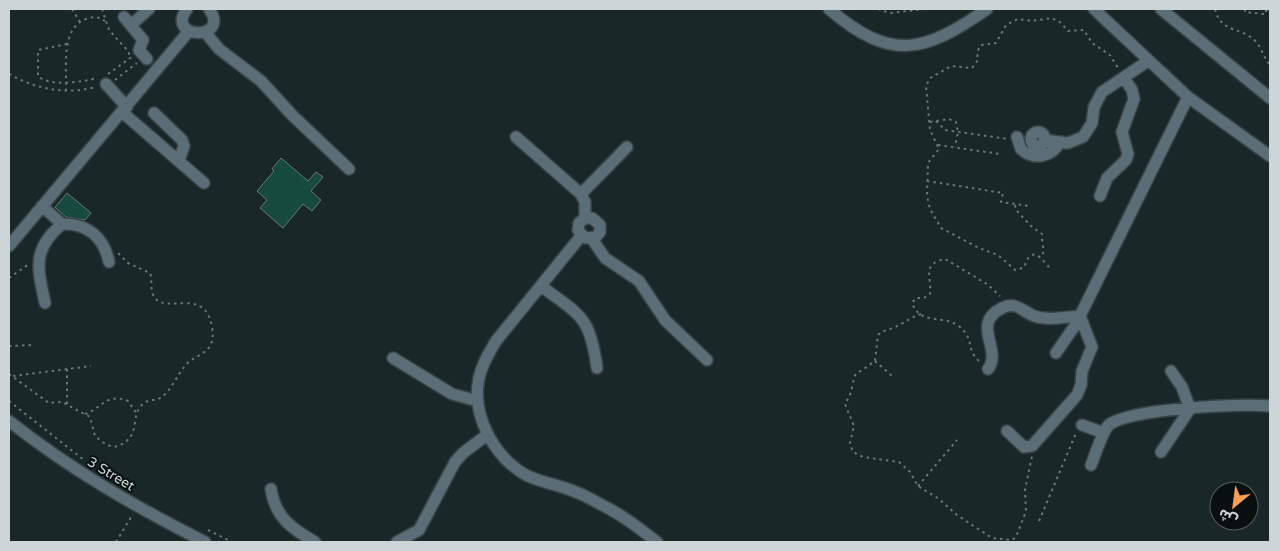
<svg xmlns="http://www.w3.org/2000/svg" width="1279" height="551" font-family="'Varela Round','Noto Sans Arabic',sans-serif">
  <rect width="100%" height="100%" fill="#1a2728"/>
  <!-- building -->
  <path fill="#164a3e" stroke="#6a7874" d="M281,158L308,181L316,172L323,177L311,191L321,200L312,211L303,204L283,228L260,208L267,200L257,191L274,171L272,169Z
    M67,193L91,213L85,220L66,217L55,207Z"/>
  <g fill="none" stroke-linecap="round" stroke-linejoin="round">
    <defs>
      <path id="minor" d="M187,9C164,40 232,41 209,9
        M829,9C891,62 924,53 987,9
        M1094,9L1188,97L1270,156
        M1161,9L1270,98
        M124,17L143,40L139,50L147,59
        M131,25L149,9
        M205,32L219,49L261,81L293,116L349,169
        M106,84L127,107
        M122,112L204,183
        M154,113L182,140L184,146L179,161
        M1031 139a7 7 0 1 1 14 0a7 7 0 1 1-14 0Z
        M516,137L581,194L585,202V218L579,223L578,230L585,238L596,237L600,232V225L592,218H585
        M1017,137L1021,149C1034,161 1052,157 1060,142
        M1044,140L1068,143L1083,137L1092,123L1094,107L1102,92L1148,61
        M581,194L627,147
        M1100,196L1107,178L1126,160L1128,154L1122,132L1134,99L1132,90L1124,78
        M42,206L62,224
        M581,236L496,341C489,353 482,364 479,378C471,415 494,457 526,475C537,481 550,483 562,487C575,491 588,497 600,504C621,514 639,528 657,542
        M592,239L605,258L639,281L665,320L707,360
        M9,246L189,31
        M541,286C581,316 590,316 597,368
        M45,303C38,269 31,250 62,224C87,223 104,237 109,262
        M1056,353L1076,324L1188,97
        M393,358L452,394L478,401
        M988,369C1003,350 970,324 1002,308C1016,301 1022,311 1034,316C1048,321 1065,317 1080,316L1092,347L1082,371L1081,385L1077,395L1032,446L1024,447L1007,431
        M9,421C71,470 134,506 205,542
        M1082,425L1104,433
        M1161,452L1190,409L1182,387L1171,371
        M1091,465C1095,456 1103,429 1110,424C1135,408 1238,404 1270,406
        M271,489C275,517 292,529 315,542
        M397,542L419,530L455,462L463,453L488,434"/>
    </defs>
    <!-- minor casing -->
    <use href="#minor" stroke="#374344" stroke-width="14"/>
    <!-- path -->
    <path stroke="#6b7677" stroke-width="2" stroke-dasharray="2.5 4" stroke-linecap="butt" d="M72,9L80,22
      M102,9L109,30L129,52V59
      M878,9L890,13L925,9
      M1215,9C1221,33 1240,27 1253,39C1261,45 1263,57 1270,65
      M1245,9V12L1263,14V11H1270
      M9,25H10
      M67,44L38,50V76C49,87 83,82 97,78
      M9,74C36,89 65,95 96,87
      M108,74L133,56
      M115,80L137,63
      M66,91C67,69 60,28 86,19C94,16 99,17 105,21
      M936,121L945,130L1008,139
      M930,122L949,119L956,122L958,132L955,147
      M938,145L1000,154
      M927,181L1003,193L1001,202L1029,206
      M1015,205L1016,210L1031,226L1042,234C1041,242 1046,251 1041,258
      M1049,267C1044,263 1037,249 1029,257C1026,260 1026,265 1023,268L1015,270L998,255L979,248L941,228L930,209L927,196L928,163L939,149L930,130L926,86L930,78L951,66L972,68L978,60L977,52L981,45L996,43L1006,25L1018,19L1032,21L1052,18L1061,23L1068,31L1084,30L1092,43L1110,55L1118,68
      M9,278L29,264
      M921,314C911,317 906,322 897,326C891,330 884,329 878,335L875,361L855,375L850,395L845,404L854,426L850,443L853,452L863,457L899,462L910,472L918,486L939,499L957,515L992,538L1012,540L1016,537L1026,511L1025,490L1032,456
      M9,346L33,345
      M875,361L892,376
      M979,361C965,349 976,338 957,325C942,315 920,325 912,303L916,298H924L930,294C932,277 921,264 945,259L987,284L1000,296
      M67,369V404
      M9,374L49,403L62,402L90,417L95,436C101,441 110,449 118,446C143,436 128,416 144,403C149,399 156,401 162,397C171,390 177,376 184,367C195,352 217,356 212,327C205,286 167,314 155,298C149,290 153,281 150,273L128,263L118,253
      M13,376L91,366
      M9,401L84,460
      M85,414C101,409 107,392 128,401L137,414
      M918,486L957,440
      M1039,521L1076,433
      M208,530L232,542
      M116,542L133,514"/>
    <!-- minor -->
    <use href="#minor" stroke="#5b6d77" stroke-width="11"/>
  </g>
  <g text-anchor="middle" dominant-baseline="central" stroke-width="4" stroke-linejoin="round" paint-order="stroke">
    <!-- street labels -->
    <g font-size="14" fill="#cdd5d6" stroke="#090f0f">
      <text transform="translate(111 474) rotate(31)">3 Street</text>
    </g>
  </g>
  <!-- border -->
  <rect width="1279" height="551" fill="none" stroke="#cdd5d6" stroke-width="20"/>
  <!-- north arrow -->
  <g transform="translate(1234 506) rotate(209)"><circle r="24" fill="#090f0f" stroke="#575e5f"/>
  <path d="M0-4L9 19L0 12L-9 19Z" fill="#fb9e52"/>
  <text y="-8" font-size="14" font-weight="bold" text-anchor="middle" fill="#cdd5d6">ش</text>
  </g>
</svg>
